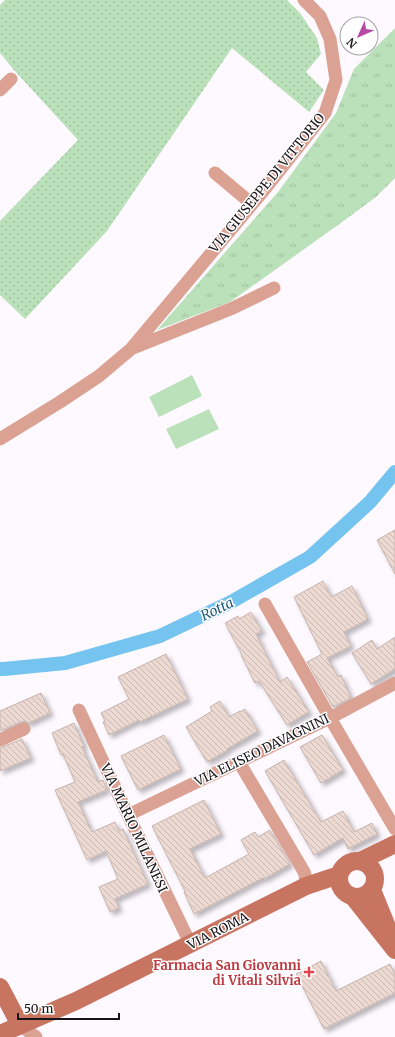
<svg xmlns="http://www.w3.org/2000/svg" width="395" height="1037" font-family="Merriweather,serif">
  <defs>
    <pattern id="grass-tufts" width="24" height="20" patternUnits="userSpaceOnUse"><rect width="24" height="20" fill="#bae1ba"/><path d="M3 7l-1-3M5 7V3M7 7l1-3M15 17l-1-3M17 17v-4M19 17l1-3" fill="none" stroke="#9fc09f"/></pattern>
    <pattern id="park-dots" width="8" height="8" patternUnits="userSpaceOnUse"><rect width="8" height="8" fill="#bae1ba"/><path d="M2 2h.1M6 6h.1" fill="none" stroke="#9fc09f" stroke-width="1.8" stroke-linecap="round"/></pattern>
    <pattern id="building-back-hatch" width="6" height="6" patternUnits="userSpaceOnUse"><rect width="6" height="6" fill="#ecd9d2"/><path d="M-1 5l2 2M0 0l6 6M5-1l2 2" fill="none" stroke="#cab9b4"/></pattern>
    <filter id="shadow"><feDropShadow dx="3.5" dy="3.5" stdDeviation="2" flood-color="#0004"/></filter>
  </defs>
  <rect width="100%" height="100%" fill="#fef9ff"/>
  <!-- grass -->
  <path fill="url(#grass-tufts)" d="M395,28V178L376,197L338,225L230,302L157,330L278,192L336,113L354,69Z"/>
  <!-- park -->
  <path fill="url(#park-dots)" d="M5,0H287L300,13L317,38L321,54L306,72L324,90L309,112L232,48L107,231L25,319L0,295V221L78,140L14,70L0,53V5Z"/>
  <!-- pitch -->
  <path fill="#bae1ba" d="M192,375L202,396L159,417L149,397Z
    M209,409L219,429L176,449L166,429Z"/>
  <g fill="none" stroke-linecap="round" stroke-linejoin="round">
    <!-- canal -->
    <path stroke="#75c4ef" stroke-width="14" d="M0,669H4L65,663L160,636L231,602L310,557L370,502L395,472"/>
  </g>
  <!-- building -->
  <path fill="url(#building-back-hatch)" stroke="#c5b3ac" filter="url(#shadow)" d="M395,530V574L377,540Z
    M323,581L331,597L352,586L368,619L344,632L351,646L327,658L338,677L341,675L351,698L333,707L307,662L322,654L294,597Z
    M251,612L262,631L256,634L280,682L287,677L309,712L287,725L259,681L255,683L241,655H242L225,623L238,616L239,619Z
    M395,637V669L371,684L352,653L372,640L377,649Z
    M166,654L188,699L140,722L139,720L109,735L103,722L105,721L101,713L129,699L118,677Z
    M41,693L50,713L29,723L25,721L21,722L0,731V711Z
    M220,701L229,717L240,711V712L245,709L258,731L227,749L228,750L207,762L186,727L212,711L210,707Z
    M74,723L84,746L82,747L98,782L103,780L107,790L78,802L92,832L115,822L119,831L123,829L148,884L115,899L119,908L110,912L99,887L118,879L106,851L87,860L55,790L75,782L63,754L61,755L52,733Z
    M164,735L181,769L138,790L121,756Z
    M322,735L343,770L321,783L300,747Z
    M22,739L31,758L0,771V748Z
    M284,760L321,822L343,811L354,832L372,823L377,834L348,849L343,838L314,855L265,771Z
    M204,800L221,834L190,849L205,878L249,854L241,840L255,832L258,837L270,830L290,864L264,879L263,878L194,914L184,892L185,891L152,826Z
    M321,961L336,991L390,964L395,975V993L324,1029L296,974Z"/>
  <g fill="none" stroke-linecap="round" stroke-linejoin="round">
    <!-- street -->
    <path stroke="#dba294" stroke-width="13" d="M0,90L11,79
      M215,173L252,204
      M133,348L233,308L274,288
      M0,439L60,402L99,376L131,349L264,190L325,113L336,80L330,39L320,16L304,0
      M265,604L330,718L395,829
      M79,710L128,815L191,945
      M0,740L24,729
      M239,762L303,870L305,874L306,886
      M128,815L330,718L395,683
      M20,1025L36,1037"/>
    <!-- secondary -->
    <path stroke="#c77561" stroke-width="18" d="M339 879a18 18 0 1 1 36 0a18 18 0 1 1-36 0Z
      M360,861L395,844
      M372,890L390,934
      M354,898L395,950
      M0,987L20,1025
      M0,1034L76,1001L306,886L339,875"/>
  </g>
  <!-- markers -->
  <path fill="#e0444e" stroke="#fff" stroke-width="1.5" d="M307 966h4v4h4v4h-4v4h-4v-4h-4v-4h4z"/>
  <g text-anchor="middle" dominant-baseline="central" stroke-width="3" stroke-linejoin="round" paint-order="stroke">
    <!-- street labels -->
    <g font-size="13" fill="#181419" stroke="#fff">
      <text transform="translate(267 183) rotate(-51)">VIA GIUSEPPE DI VITTORIO</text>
      <text transform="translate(262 750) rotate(-26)">VIA ELISEO DAVAGNINI</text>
      <text transform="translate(134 828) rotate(65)">VIA MARIO MILANESI</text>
      <text transform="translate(218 931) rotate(-27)">VIA ROMA</text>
    </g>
    <!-- health labels -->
    <g font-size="13" font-weight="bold" fill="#be3a42" stroke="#fff" text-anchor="end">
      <text x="301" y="965">Farmacia San Giovanni<tspan x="301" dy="15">di Vitali Silvia</tspan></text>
    </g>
    <!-- water labels -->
    <g font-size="14" font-style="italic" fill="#215d7b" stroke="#fff">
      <text transform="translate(217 609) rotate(-26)">Rotta</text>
    </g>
  </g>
  <!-- north arrow -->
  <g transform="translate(359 36) rotate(225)"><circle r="19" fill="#ffffff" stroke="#a3a1a3"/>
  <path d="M0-3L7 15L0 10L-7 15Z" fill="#b749a7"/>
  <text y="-6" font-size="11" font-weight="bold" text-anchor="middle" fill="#181419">N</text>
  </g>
  <!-- scale -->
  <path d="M18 1013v6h101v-6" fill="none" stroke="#181419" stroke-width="2"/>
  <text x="24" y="1013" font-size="12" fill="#181419" stroke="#ffffff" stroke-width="3" paint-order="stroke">50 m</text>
</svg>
